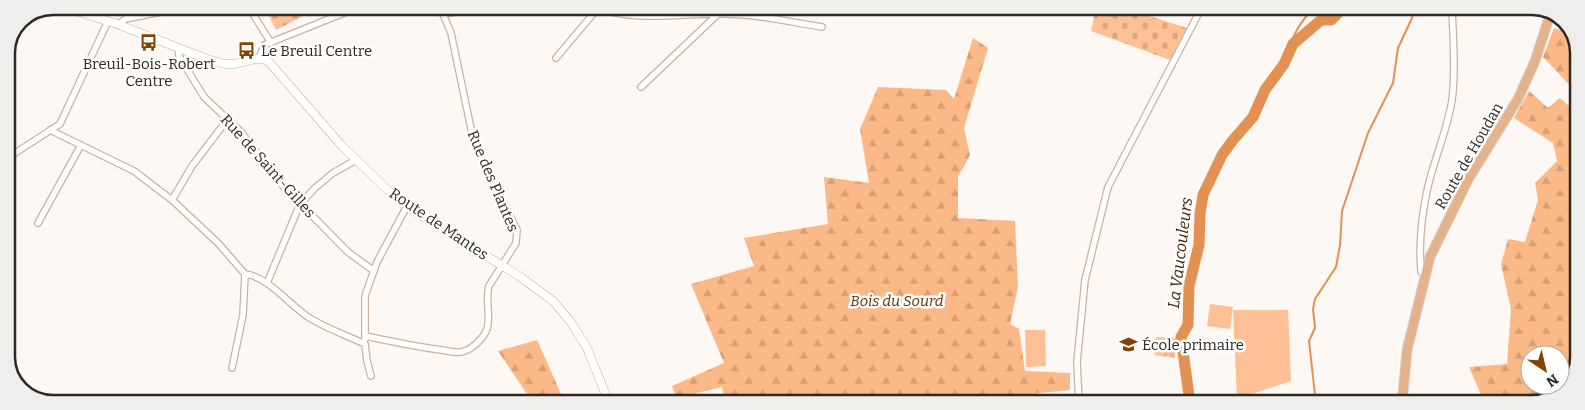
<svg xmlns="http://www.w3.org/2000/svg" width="1585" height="410" font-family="Bitter,serif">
  <defs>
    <pattern id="forest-firs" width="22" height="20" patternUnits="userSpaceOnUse" patternTransform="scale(1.25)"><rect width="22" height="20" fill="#fcb988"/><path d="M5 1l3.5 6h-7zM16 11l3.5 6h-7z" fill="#d89f75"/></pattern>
    <pattern id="cemetery-stones" width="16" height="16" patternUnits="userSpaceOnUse" patternTransform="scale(1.25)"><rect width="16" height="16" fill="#fec094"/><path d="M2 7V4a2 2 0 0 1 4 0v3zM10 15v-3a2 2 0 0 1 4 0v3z" fill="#daa57f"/></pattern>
    <pattern id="park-crowns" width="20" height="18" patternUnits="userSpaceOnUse" patternTransform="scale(1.25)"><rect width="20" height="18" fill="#fec094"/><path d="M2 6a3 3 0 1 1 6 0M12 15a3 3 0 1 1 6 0" fill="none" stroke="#daa57f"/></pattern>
  </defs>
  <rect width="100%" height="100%" fill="#fdf8f4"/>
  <!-- forest -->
  <path fill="url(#forest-firs)" fill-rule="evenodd" d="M1554,28L1572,34L1579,50L1578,94L1543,57Z
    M973,38L988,48L964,128L970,155L958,177V218L1015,221L1018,287L1010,324L1019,329L1025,371L1070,373V390L1030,394V403H725L722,387L676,398L672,386L724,363L691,284L754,266L744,238L828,224L824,177L869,183L860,129L878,87L946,90L954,99Z
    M1529,91L1548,108L1560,98L1578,114L1577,369L1561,394L1532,404H1485L1469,367L1507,364L1511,309L1501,264L1508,239L1525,242L1538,200L1535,183L1557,161L1553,143L1514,118ZM1530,355H1560V385H1530Z
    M537,340L565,403H533L498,351Z"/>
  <!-- cemetery -->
  <path fill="url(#cemetery-stones)" d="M264,6L308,7L309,13L276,30Z
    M1096,7H1122L1187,28L1170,60L1091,31Z"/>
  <!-- park -->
  <path fill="url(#park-crowns)" d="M1156,337L1176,338L1175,358L1154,355Z"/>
  <!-- pitch -->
  <path fill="#fec094" d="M1210,304L1233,307L1230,329L1207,326Z
    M1233,310H1288L1291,381L1237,399Z
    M1025,330H1045L1046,366L1026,367Z"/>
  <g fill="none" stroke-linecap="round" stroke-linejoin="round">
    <!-- stream -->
    <path stroke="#e39152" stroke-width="2" d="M1289,51C1293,33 1301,22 1313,8
      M1316,404L1309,341L1315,328L1313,309L1315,299L1336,267L1340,245L1342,211L1368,133L1393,83L1398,48L1412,18L1414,8"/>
    <!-- river -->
    <path stroke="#e39152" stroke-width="11" d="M1190,403L1181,337L1188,325L1189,286L1199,245L1200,214L1203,195L1222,155L1233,140L1253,117L1265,90L1284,64L1293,44L1321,20H1331L1343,8"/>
    <defs>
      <path id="minor" d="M248,6L271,43
        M595,7C636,23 681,13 724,14C757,14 790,22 822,27
        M444,14L485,7
        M118,25L125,19L192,6
        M178,49L179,56L204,97L241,132L284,187L348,252L374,271
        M556,58L598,8
        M259,59L264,45L359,7
        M641,87L718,14
        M50,130L134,171L172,200L218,243L245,274C267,276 290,305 308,317C325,328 346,335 365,344L367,361L371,376
        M6,159L60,124L108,21
        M172,200L192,166L227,120
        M38,223L81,145
        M1425,274L1421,272C1419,247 1421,221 1426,196C1432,163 1447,133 1452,100C1456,70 1453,38 1452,8
        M267,283L300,204L315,188L333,173L356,160
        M365,336C391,341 416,347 442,350C448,351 456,353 461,352C472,350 483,339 487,329C491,315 485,300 489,286L516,243L517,230L474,143L451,33L440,7
        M365,339V296L377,262L407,206
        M232,368L243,315L245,274
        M1079,403L1077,362L1085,280L1108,187L1202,7"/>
      <path id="secondary" d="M60,6L117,24L207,59L225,64H234L256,59H263L269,62L342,146L394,196L423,217L519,276L553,301L570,321L587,348L609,403"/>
      <path id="primary" d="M1402,404L1407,350L1430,257L1469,178L1518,99L1535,61L1551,12"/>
    </defs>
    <!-- minor casing -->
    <use href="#minor" stroke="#c9b2a1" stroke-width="8"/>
    <!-- secondary casing -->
    <use href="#secondary" stroke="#c9b2a1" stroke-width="9"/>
    <!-- primary casing -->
    <use href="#primary" stroke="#d6d4d2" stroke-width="11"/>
    <!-- minor -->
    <use href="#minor" stroke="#fff" stroke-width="5.5"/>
    <!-- secondary -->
    <use href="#secondary" stroke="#fff" stroke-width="8"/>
    <!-- primary -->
    <use href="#primary" stroke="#e5b38b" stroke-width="9"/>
  </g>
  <!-- icons -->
  <defs>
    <symbol id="bus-bare" viewBox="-9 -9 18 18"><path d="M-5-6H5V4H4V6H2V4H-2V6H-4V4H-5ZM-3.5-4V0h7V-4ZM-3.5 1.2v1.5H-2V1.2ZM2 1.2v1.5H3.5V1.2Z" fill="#824405" stroke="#fff" stroke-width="2.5" paint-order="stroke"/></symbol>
    <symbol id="school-bare" viewBox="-9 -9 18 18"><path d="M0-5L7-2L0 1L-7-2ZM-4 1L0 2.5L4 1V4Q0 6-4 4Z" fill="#824405" stroke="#fff" stroke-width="2.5" paint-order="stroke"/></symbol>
  </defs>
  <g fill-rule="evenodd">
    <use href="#bus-bare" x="136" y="30" width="25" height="25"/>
    <use href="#bus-bare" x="234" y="38" width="25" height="25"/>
    <use href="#school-bare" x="1116" y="332" width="25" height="25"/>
  </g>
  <g text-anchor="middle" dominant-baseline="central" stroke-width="5" stroke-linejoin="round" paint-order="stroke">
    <!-- poi labels -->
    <g font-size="15" fill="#302720" stroke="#fff" text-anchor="start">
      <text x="261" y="51">Le Breuil Centre</text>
      <text x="149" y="64" text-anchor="middle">Breuil-Bois-Robert<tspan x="149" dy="17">Centre</tspan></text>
      <text x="1142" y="345">École primaire</text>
    </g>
    <!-- street labels -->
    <g font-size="15" fill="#302720" stroke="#fff">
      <text transform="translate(1469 156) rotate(-60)">Route de Houdan</text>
      <text transform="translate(268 166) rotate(48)">Rue de Saint-Gilles</text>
      <text transform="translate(493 181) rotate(67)">Rue des Plantes</text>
      <text transform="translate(439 224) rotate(34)">Route de Mantes</text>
    </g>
    <!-- park labels -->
    <g font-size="15" font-style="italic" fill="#673300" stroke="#fff">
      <text x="897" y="301">Bois du Sourd</text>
    </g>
    <!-- water labels -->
    <g font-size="16" font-style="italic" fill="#412105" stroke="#fff">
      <text transform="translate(1180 253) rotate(-83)">La Vaucouleurs</text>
    </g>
  </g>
  <!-- crop -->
  <path d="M0 0H1585V410H0ZM53 15H1532A38 38 0 0 1 1570 53V357A38 38 0 0 1 1532 395H53A38 38 0 0 1 15 357V53A38 38 0 0 1 53 15Z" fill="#eeeeed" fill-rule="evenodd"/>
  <path fill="none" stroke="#302720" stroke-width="2.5" d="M53 15H1532A38 38 0 0 1 1570 53V357A38 38 0 0 1 1532 395H53A38 38 0 0 1 15 357V53A38 38 0 0 1 53 15Z"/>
  <!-- north arrow -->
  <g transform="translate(1545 370) rotate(145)"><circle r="24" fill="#ffffff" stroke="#aca9a6"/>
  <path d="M0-4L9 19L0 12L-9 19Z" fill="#824405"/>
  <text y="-8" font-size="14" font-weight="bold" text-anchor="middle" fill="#302720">N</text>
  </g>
</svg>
